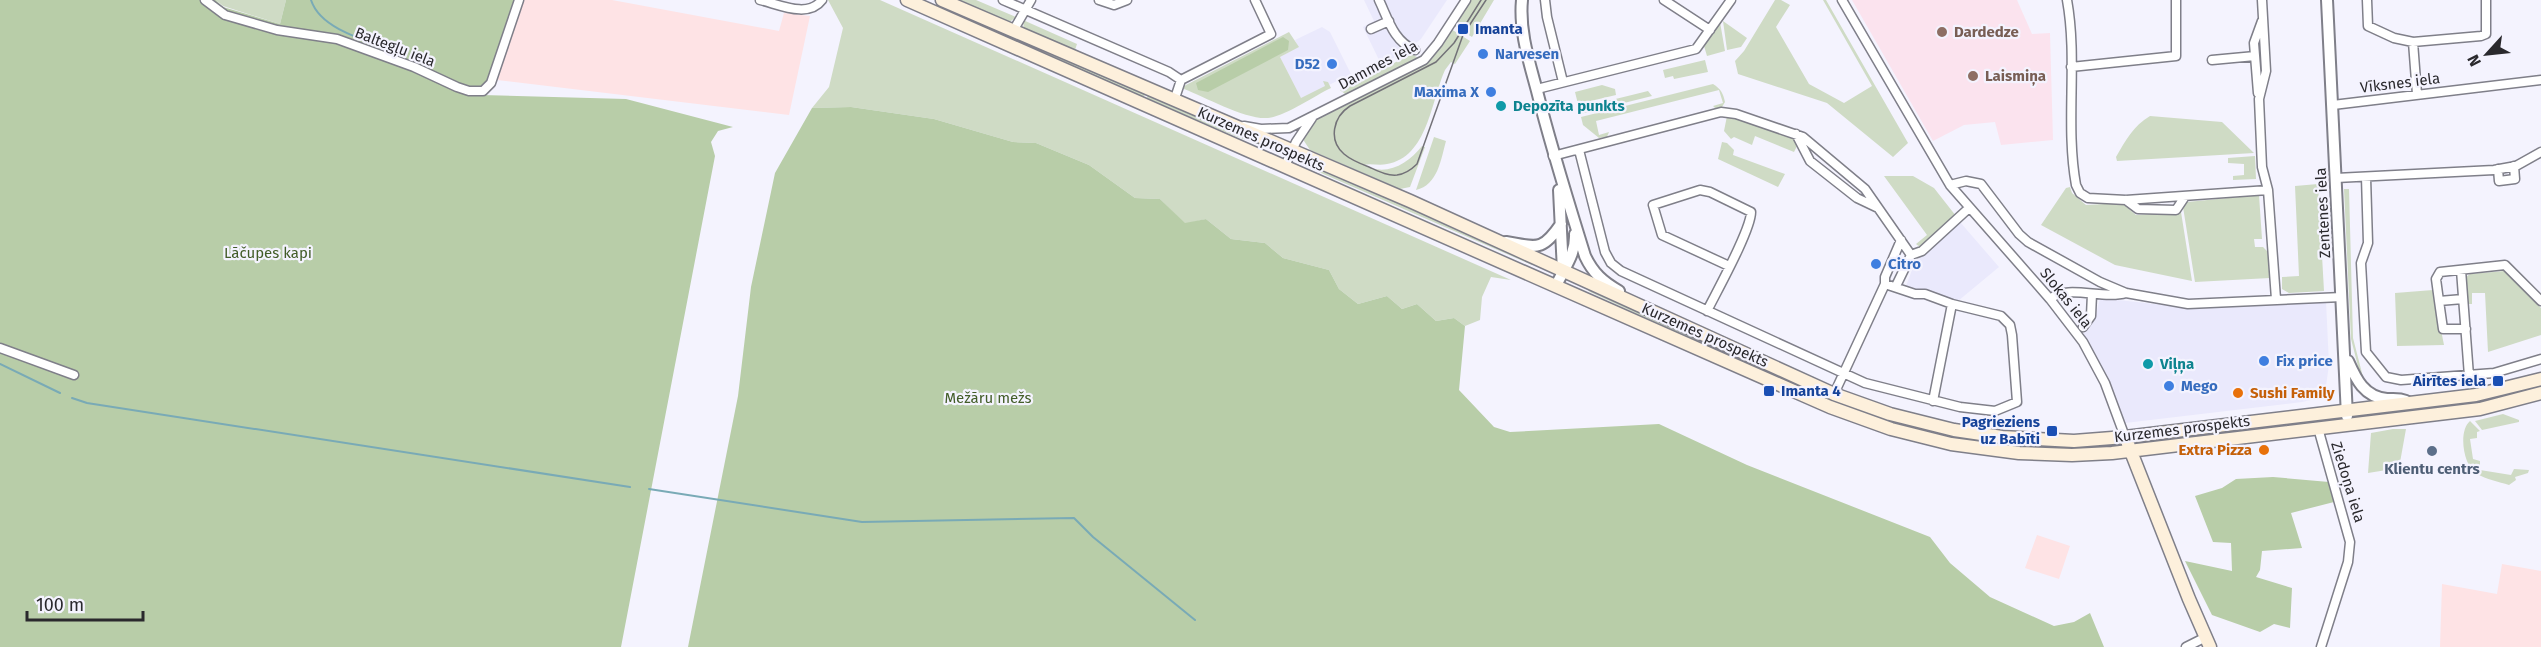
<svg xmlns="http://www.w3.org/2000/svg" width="2541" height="647" font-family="'Fira Sans',sans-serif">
  <rect width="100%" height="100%" fill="#f4f3fe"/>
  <!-- built -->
  <path fill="#eae9fc" d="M1364,0H1447L1421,39L1403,53L1381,64L1363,27L1374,21Z
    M1322,27L1330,32L1351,74L1301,99L1280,57L1298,47L1295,40Z
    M1960,222L1999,267L1958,301L1906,286L1915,262Z
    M2100,298L2191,308L2326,301L2329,365L2326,386L2324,391L2311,400L2302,402L2125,423L2104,372L2083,334L2095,320Z"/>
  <!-- industrial -->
  <path fill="#fee3e5" d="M524,0H612L779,31L784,13L810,16L789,115L497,80Z
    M2037,535L2070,546L2059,579L2025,568Z
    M2502,564L2541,571V647H2440L2442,584L2497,594Z"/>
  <!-- education -->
  <path fill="#fbe3ee" d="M1852,0H2017L2032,34L2050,33L2053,140L2001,145L1995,122L1964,125L1933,141Z"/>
  <!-- green -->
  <path fill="#cfdbc5" d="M216,0H286L280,24L223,6Z
    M828,0H880L1511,280L1491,277L1482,297L1480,320L1465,326L1454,318L1436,321L1417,304L1402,309L1387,296L1358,304L1339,289L1329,270L1283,258L1265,243L1231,239L1206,219L1185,224L1160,199L1135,198L1089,165L1036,143L1013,142L934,119L851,107L812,108L829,87L843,28Z
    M957,0H976L1016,17L1007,24Z
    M1470,0H1494L1472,37L1454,26Z
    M1775,0H1781L1790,5L1776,27L1809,84L1844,103L1872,86L1823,0H1826L1908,143L1893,157L1827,103L1738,74L1735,61L1744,51Z
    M1023,20L1077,44L1075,50L1024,30Z
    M1723,21L1747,38L1741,47L1727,50Z
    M1720,22L1725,51L1707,56L1704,46Z
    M1451,29L1470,41L1455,64L1451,62L1445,70C1431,101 1428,157 1387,164C1379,166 1371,163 1364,165C1386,177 1408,164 1422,146L1425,147L1410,187L1400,189L1310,150L1304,141V136L1316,118L1422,65L1430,59Z
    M1289,32L1299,47L1280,57L1301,98L1325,86L1323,81L1328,82L1331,88C1314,96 1286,116 1268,118C1246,120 1205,97 1184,89V86Z
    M1016,37L1145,93L1144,97L1015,43L1013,40Z
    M1412,54L1418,58L1349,93L1345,94L1340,90Z
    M1705,60L1708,72L1674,79L1673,76L1665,78L1663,70Z
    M1713,84C1721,89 1723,93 1725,102L1722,107L1716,109L1713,106L1723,103L1719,90L1596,121L1599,135L1609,132L1607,137L1599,138L1583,125L1581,117Z
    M1602,85L1615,89L1616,95L1578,104L1575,92Z
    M1648,91L1652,96L1580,114L1579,108Z
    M1148,94L1271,146C1260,150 1164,105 1147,98Z
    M1727,116L1784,134L1793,138L1798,144L1794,152L1755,136L1752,145L1734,137L1731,139L1724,131Z
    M2150,116L2222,122L2254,153L2117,161L2116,157C2126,140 2133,126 2150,116Z
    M1434,137L1446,141C1441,159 1438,185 1416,190Z
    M1722,142L1727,143L1734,150L1733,155L1785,174L1778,187L1718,159Z
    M2255,156L2256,179L2233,180V176L2244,175V164L2228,163V158Z
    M1296,158L1538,264L1532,265L1305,166Z
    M1884,176H1913L1934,188L1956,216L1920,247L1916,244L1927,235Z
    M2318,184L2324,291L2289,293L2282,289V277L2299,276L2295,186Z
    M2070,187L2072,193L2086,205L2122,203L2136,215L2181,212L2192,281L2115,265L2041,225L2066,188Z
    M2344,189H2349L2353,338L2363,377L2361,378L2351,339Z
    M2259,195L2262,239H2254L2255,247H2263L2268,252L2270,278L2195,282L2183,207L2187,202Z
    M2504,271L2541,308V335L2488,352L2485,293H2472V304H2468L2466,277L2470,274Z
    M1578,282L1739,355L1737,360L1590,292Z
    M2433,290L2444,345L2397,346L2395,293Z
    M1743,357L1893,419L2109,443V448C2045,452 1977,449 1914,431C1854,414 1797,387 1741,362Z
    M2503,414L2519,420V422L2482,430L2475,421Z
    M2470,421L2480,431L2477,432V438L2470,439L2473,459L2480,461V470L2511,475L2514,469L2529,470L2528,473L2515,477L2516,480L2509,485C2499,482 2486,479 2477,474C2463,466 2458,431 2470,421Z
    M2393,429H2406L2399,468L2368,473L2371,433Z"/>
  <!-- forest -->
  <path fill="#b8cda8" d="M0,0H216L223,7L280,24L286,0H516L482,95L626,99L733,127L718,131L711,142L715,156L621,647H0Z
    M1283,37L1289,41L1288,50L1208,92L1198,90L1196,83Z
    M851,107L934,119L1013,142L1036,143L1089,165L1135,198L1160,199L1185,223L1206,219L1231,239L1265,243L1283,258L1329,270L1339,289L1358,304L1387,296L1402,309L1417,304L1436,321L1454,318L1465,326L1459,390L1494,427L1510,432L1659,424L1747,465L1930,537L1950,563L1990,597L2054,626L2074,622L2090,613L2104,647H688L738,396L751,287L775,173L812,108Z
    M2273,477L2329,482L2334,502L2291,513L2302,548L2262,551L2260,570L2256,577L2292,588L2290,628L2274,624L2260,632L2212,615L2185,561L2232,571L2231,543L2213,542L2195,496L2222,488L2236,479Z"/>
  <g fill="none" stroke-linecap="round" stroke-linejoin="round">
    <!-- stream -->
    <path stroke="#79aab6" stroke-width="2" d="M311,0C321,31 370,41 397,51
      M0,364L60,393
      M72,398L87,403L630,487
      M649,489L862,522L1074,518L1093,537L1195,620"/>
    <defs>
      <path id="minor" d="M205,0L225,15L277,30L337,39L414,67L457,87L469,91H483L491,83L519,0
        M760,0C778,4 808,19 822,0
        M1003,0L1169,72L1181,80
        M1099,0L1114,5L1127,0
        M1379,0C1388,19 1394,42 1415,50
        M1545,0L1547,17L1563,82
        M1664,0L1710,30
        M1842,0L1950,185L2050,299L2083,342L2105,383L2125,437
        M2067,0C2078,60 2065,124 2076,185L2080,193L2088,198L2126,200L2268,190L2262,167L2259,99L2266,71L2262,0
        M2367,0L2368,26L2394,38L2413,42L2481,36L2486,34V0
        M1371,29L1389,21
        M1013,31L1031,0
        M2413,42L2417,94
        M2212,60L2255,56
        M2071,67L2176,56V0
        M1537,89L1696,49L1731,0
        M2258,93L2254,43L2262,21
        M1174,101L1181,80L1271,34L1255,0
        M2333,105L2541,80
        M1244,126L1261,129L1289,128L1424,60L1438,43L1466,0
        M1796,134L1810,161L1857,198L1878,208
        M1579,150L1605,252L1611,263L1621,271L1865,383L1960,407L1995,411L2017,402L2012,335L2010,325L2001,316L1952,304L1925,294H1915L1885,284
        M1553,156L1721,112L1736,114L1803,137L1865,189L1911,255L1922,251L1969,208
        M1285,166L1296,142L1312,118
        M2498,169L2499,181L2515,179L2514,166
        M2366,177L2368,243L2361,263L2366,352L2386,377L2401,380L2494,373L2541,359
        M2336,178L2494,170L2516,166L2541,152
        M1950,185L1966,181L1981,184L2019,234L2028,242L2100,282L2126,293L2188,304L2342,297
        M2268,190L2276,299
        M2126,200L2138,209L2176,210L2184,198
        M2461,270L2469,376
        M1896,286L1911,255
        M2050,299C2067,284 2103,300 2126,293
        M2463,299L2439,301L2436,279L2440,272L2505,265L2541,301
        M2439,301L2443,329H2466
        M1707,311C1717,291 1751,230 1751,212L1710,192L1700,190L1653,205L1662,235L1729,266
        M2083,327L2091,316L2092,294
        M0,348L74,375
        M1834,394L1885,284V277L1901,240
        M1933,401L1952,304
        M2318,428L2350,542L2348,562L2321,647
        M2186,647L2206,637"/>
      <path id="tertiary" d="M1522,0C1519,31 1529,61 1537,91C1551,147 1568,201 1585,256C1593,273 1603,282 1619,291
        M2327,0L2347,416
        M1559,190L1563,271
        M1506,242C1537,247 1542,252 1561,224
        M1556,286C1564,268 1576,254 1575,234
        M2348,361C2356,379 2364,397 2387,399C2396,399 2402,398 2410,403"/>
      <path id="secondary" d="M907,0L1830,407L1891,429L1951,444L2019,453L2072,455L2112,453L2480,409L2541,393
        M942,0L1410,201L1834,394L1890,414L1954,430L2002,437L2074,441L2125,437L2476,395L2541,379
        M2128,444L2189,599L2210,647"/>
    </defs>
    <!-- minor casing -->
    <use href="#minor" stroke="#7f7f89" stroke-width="11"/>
    <!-- tertiary casing -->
    <use href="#tertiary" stroke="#7f7f89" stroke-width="14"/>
    <!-- secondary casing -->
    <use href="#secondary" stroke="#7f7f89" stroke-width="15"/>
    <!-- minor -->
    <use href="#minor" stroke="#fff" stroke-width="8"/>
    <!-- tertiary -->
    <use href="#tertiary" stroke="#fff" stroke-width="10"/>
    <!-- secondary -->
    <use href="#secondary" stroke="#fdf0dc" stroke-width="12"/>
    <!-- tram -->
    <path stroke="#737278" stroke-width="1.5" d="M1481,0L1454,43L1436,62L1350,106C1333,117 1328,140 1344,154C1351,160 1361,164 1369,167C1378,171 1387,176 1397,175C1405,174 1411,170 1417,164L1463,35L1486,0"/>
  </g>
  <!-- markers -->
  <g fill="#1a4fb4" stroke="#f4f3fe" stroke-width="2">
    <rect x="1457" y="23" width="12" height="12" rx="3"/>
    <rect x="2492" y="375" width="12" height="12" rx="3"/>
    <rect x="1763" y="385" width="12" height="12" rx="3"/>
    <rect x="2046" y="425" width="12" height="12" rx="3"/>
  </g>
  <g fill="#8d6e63" stroke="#f4f3fe" stroke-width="2">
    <circle cx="1942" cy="32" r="6"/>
    <circle cx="1973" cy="76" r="6"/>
  </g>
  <g fill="#3f7fe0" stroke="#f4f3fe" stroke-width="2">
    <circle cx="1483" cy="54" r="6"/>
    <circle cx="1332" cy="64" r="6"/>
    <circle cx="1491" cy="92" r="6"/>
    <circle cx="1876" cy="264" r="6"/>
    <circle cx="2264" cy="361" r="6"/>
    <circle cx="2169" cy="386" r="6"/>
  </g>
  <g fill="#0f9aa8" stroke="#f4f3fe" stroke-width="2">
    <circle cx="1501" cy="106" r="6"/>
    <circle cx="2148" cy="364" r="6"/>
  </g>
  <g fill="#e8710a" stroke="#f4f3fe" stroke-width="2">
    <circle cx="2238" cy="393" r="6"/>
    <circle cx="2264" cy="450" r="6"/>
  </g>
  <circle fill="#5c6f8a" stroke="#f4f3fe" stroke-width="2" cx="2432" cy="451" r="6"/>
  <g text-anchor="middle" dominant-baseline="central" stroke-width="4.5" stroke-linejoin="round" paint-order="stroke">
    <!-- transit labels -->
    <g font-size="15" font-weight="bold" fill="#164399" stroke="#f4f3fe" text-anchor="start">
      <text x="1475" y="29">Imanta</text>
      <text x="2486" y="381" text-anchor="end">Airītes iela</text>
      <text x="1781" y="391">Imanta 4</text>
      <text x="2040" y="422" text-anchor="end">Pagrieziens<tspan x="2040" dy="17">uz Babīti</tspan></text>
    </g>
    <!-- education labels -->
    <g font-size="15" font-weight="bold" fill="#785e54" stroke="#f4f3fe" text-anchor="start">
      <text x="1954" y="32">Dardedze</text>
      <text x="1985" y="76">Laismiņa</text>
    </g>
    <!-- street labels -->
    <g font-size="15" fill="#2a292d" stroke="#f4f3fe">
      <text transform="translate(395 47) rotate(21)">Baltegļu iela</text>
      <text transform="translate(1378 65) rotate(-28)">Dammes iela</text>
      <text transform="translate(2400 83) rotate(-7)">Vīksnes iela</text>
      <text transform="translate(1261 139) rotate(24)">Kurzemes prospekts</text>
      <text transform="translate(2323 213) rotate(-93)">Zentenes iela</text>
      <text transform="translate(2066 298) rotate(51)">Slokas iela</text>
      <text transform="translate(1705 335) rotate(24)">Kurzemes prospekts</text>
      <text transform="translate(2182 429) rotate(-7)">Kurzemes prospekts</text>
      <text transform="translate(2348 482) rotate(73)">Ziedoņa iela</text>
    </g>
    <!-- shop labels -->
    <g font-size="15" font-weight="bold" fill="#366cbe" stroke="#f4f3fe" text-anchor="start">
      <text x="1495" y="54">Narvesen</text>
      <text x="1320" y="64" text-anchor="end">D52</text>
      <text x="1479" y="92" text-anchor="end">Maxima X</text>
      <text x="1888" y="264">Citro</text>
      <text x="2276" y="361">Fix price</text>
      <text x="2181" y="386">Mego</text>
    </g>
    <!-- culture labels -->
    <g font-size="15" font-weight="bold" fill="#0d838f" stroke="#f4f3fe" text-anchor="start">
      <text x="1513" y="106">Depozīta punkts</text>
      <text x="2160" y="364">Viļņa</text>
    </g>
    <!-- park labels -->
    <g font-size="15" fill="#425d28" stroke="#f4f3fe">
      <text x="268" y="253">Lāčupes kapi</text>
      <text x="988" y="398">Mežāru mežs</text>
    </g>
    <!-- food labels -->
    <g font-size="15" font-weight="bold" fill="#c56008" stroke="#f4f3fe" text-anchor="start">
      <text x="2250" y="393">Sushi Family</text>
      <text x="2252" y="450" text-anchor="end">Extra Pizza</text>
    </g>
    <!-- service labels -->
    <g font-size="15" font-weight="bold" fill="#4e5e75" stroke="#f4f3fe">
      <text x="2432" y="469">Klientu centrs</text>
    </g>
  </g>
  <!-- north arrow -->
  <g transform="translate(2487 54) rotate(243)" stroke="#f4f3fe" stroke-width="4.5" paint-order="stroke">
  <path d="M0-4.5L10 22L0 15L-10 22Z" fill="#2a292d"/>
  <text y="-9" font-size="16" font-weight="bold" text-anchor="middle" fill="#2a292d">N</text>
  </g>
  <!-- scale -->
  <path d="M27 611v9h116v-9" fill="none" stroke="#2a292d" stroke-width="3"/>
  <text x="36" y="611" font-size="18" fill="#2a292d" stroke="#f4f3fe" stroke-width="4.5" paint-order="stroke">100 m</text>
</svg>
